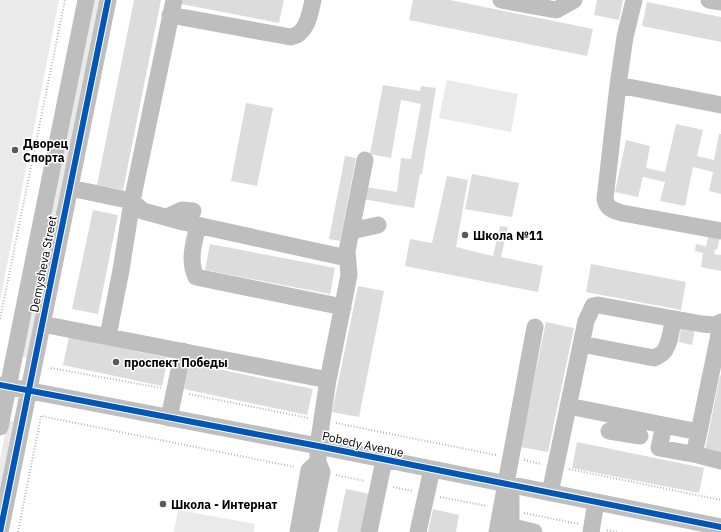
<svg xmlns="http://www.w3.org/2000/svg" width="721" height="532" font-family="'IBM Plex Sans',sans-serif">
  <rect width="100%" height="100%" fill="#fff"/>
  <!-- green -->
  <path fill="#eaeaea" d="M0,0H59L0,301Z
    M93,0H102L29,358L21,357Z
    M447,80L518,94L511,132L439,118Z
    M8,420L15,422L0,497V459Z
    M178,510L255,524L254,532H174Z"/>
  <!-- building -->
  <path fill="#dcdcdc" d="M134,0H161L123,190L97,185Z
    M182,0H284L279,23L181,4Z
    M413,0H450L593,29L587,56L409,20Z
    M597,0H623L619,20L594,15Z
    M647,2L721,17V42L642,26Z
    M383,85L420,91L421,86L436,88L422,174H420L414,208L363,199L365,187L397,192L401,158L411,159L421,104L401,100L391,158L370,154Z
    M246,103L273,108L257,186L231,181Z
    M676,124L703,130L697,156L714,160L719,134H721V194L709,191L713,172L693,167L685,206L660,201L665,182L643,177L638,197L615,192L626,140L650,146L646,168L665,172Z
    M345,156L356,158L340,241L329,239Z
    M472,174L519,183L512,217L465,209Z
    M447,176L468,180L456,247L493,256L500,226L508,227L501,257L543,266L538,292L405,266L410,239L432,243Z
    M93,210L118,215L98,314L72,309Z
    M709,233L720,236L717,250L715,249L714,254L721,255V271L701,267L703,253L695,251L696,244L706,246Z
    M210,244L335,268L330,294L205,270Z
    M591,264L686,282L681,310L586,292Z
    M358,286L384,291L359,417L332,412Z
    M546,322L574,328L548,452L520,447Z
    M681,326L695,328L692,345L679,342Z
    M69,337L168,358L162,386L63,365Z
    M189,363L313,389L307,415L184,389Z
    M720,375L721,376V454L705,451Z
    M577,442L704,468L699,493L572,468Z
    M346,489L370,494L362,532H337Z
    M433,509L459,515L456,532H428Z"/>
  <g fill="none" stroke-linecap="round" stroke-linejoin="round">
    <!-- path -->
    <path stroke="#b8b8b8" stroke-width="2" stroke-dasharray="1 2" stroke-linecap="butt" d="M0,319L65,0
      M51,368L161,388
      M189,394L308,418
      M336,423L496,455
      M524,460L541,464
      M569,469L721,500
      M336,475L365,481
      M393,487L412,491
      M440,497L487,506
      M524,513L579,524
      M607,530L618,532
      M18,532L41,416L295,467"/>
    <!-- minor -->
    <path stroke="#bebebe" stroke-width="17" d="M501,0L556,10L574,0
      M634,0L625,37L618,85L605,199C607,209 613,210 622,213L721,231
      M709,0L721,2
      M170,15L291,37C307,34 310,14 313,0
      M618,85L721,105
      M70,188L132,201L143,211L183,222L347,258
      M167,217L182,210L193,211
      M198,225C194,243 188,260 196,277L343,307
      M351,231L378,225
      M42,324L328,380
      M108,336L121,270L132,201L174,0
      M581,344L654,358C658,356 663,354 665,350C670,342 672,328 673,319
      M0,385L318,446L721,527
      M568,406L699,432L695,450L698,455L721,461
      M169,418L183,351
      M664,425L659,448L698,455
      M0,427L86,0
      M609,431L640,436
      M699,432L721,325
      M550,493L586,321L593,306L598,305L702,324L715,325L721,322
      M511,498V525L517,528L534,532
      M0,532L108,0
      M298,532L309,470L318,462
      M310,532L322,472L318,462V446L328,380L349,275L347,251L365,160
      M369,532L384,460
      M418,532L432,469
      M497,532L535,327
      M591,532L596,502"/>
    <defs>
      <path id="cycleway" d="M0,385L318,446L721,527
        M0,532L108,0"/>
    </defs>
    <!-- cycleway casing -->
    <use href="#cycleway" stroke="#fff" stroke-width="8"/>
    <!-- cycleway -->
    <use href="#cycleway" stroke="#0057b8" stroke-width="6"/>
  </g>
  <!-- markers -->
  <g fill="#595959" stroke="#fff" stroke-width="1.5">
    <circle cx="15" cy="150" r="4"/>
    <circle cx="465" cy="235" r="4"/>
    <circle cx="116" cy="362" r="4"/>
    <circle cx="163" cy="504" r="4"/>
  </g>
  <g text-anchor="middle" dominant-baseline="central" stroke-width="3" stroke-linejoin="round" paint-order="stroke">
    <!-- poi labels -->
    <g font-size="12" font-weight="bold" fill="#000" stroke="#fff" text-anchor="start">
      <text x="23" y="143">Дворец<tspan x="23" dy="14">Спорта</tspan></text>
      <text x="473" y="235">Школа №11</text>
      <text x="124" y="362">проспект Победы</text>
      <text x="171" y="504">Школа - Интернат</text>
    </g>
    <!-- street labels -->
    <g font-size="12" fill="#000" stroke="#fff">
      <text transform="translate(43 264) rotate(-79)">Demysheva Street</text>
      <text transform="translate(363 444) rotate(12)">Pobedy Avenue</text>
    </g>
  </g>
</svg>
